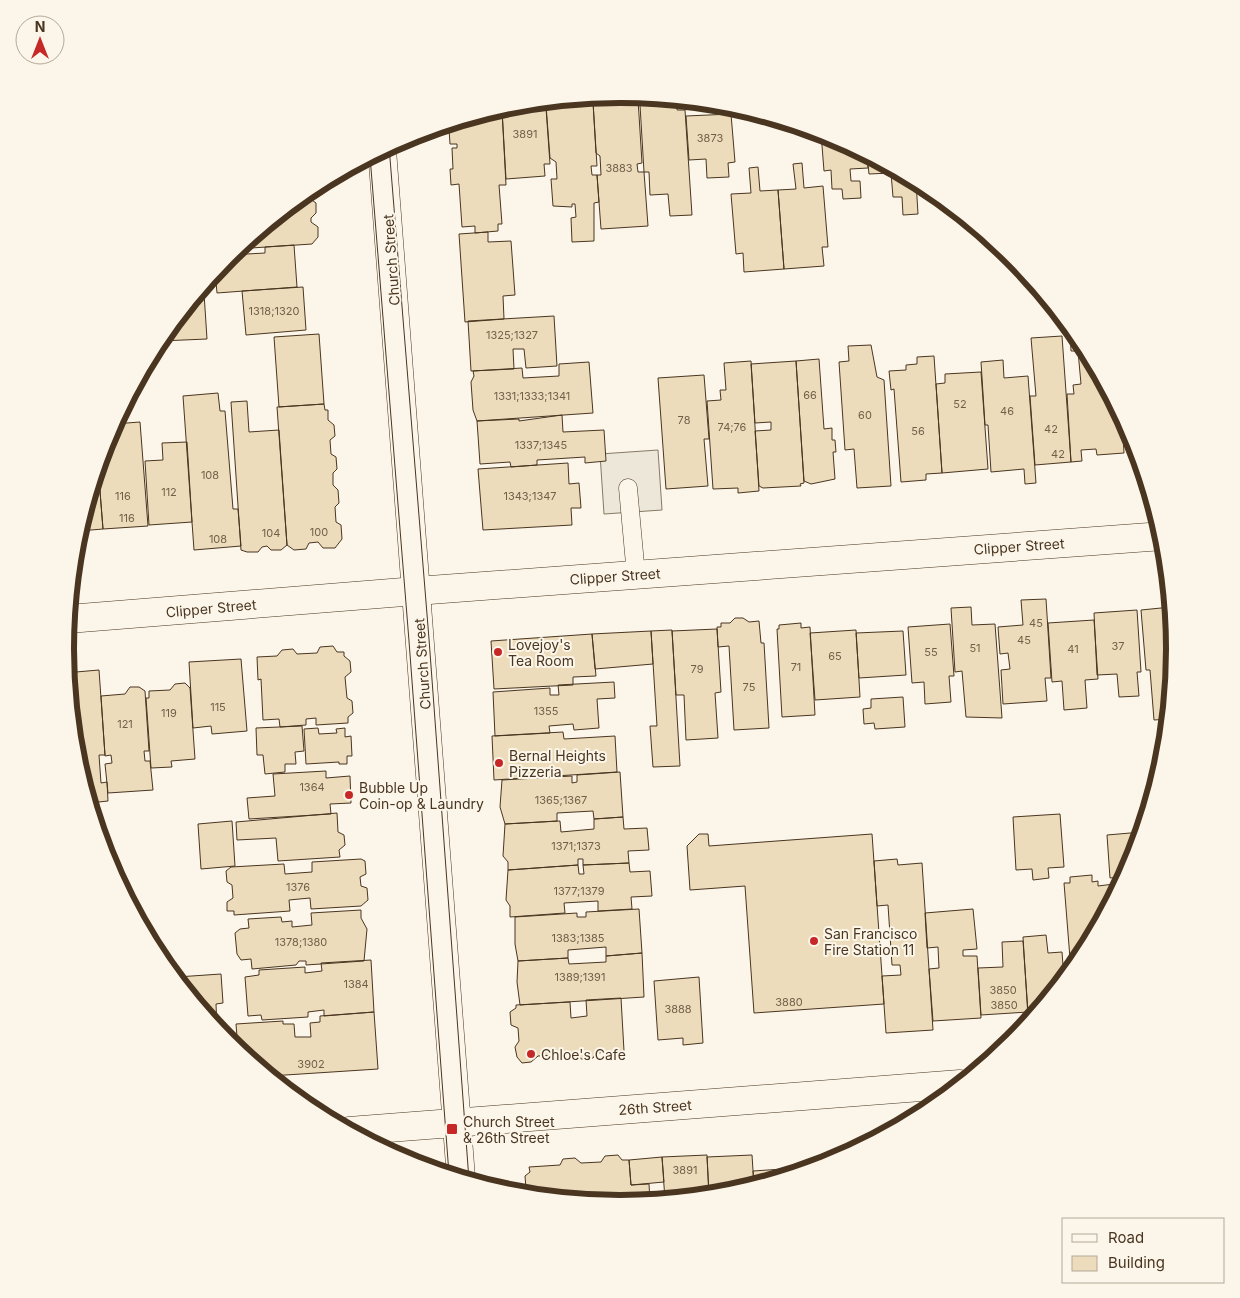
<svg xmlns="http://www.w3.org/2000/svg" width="1240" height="1298" font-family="Inter,sans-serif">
  <rect width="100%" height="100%" fill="#fbf6e9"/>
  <!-- parking -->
  <path fill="#ede7d9" stroke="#887966" d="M658,450L662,510L604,514L600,454Z"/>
  <!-- building -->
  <path fill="#ecdcbc" stroke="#4a3520" d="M638,99L642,163L637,164L638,172H644L648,226L601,229L597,175H601L600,156L596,153L593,102Z
    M593,102L597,166H591L592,175H597L599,202L594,203V241L572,242L571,218L576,217L575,204H572V207L553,206L551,179H557L556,162L550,158L546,105Z
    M677,103V110H685L692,215L670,216L668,194L650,195L649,172H644L640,105Z
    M546,108L550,164H544L545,176L506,179L502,110Z
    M502,110L506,185H499L502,224H498V231L475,233V226L462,227L459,184L451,185L450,169H453L452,148H457V144H450L449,129L455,128V122L491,111Z
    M731,114L735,162L728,163L729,177L707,178L706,159L689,160L686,116Z
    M821,133L833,136L867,155L868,168L850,169L851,181H860L861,198L843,199L842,189H832L831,170L824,171Z
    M867,155L916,181L918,214L903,215L902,197H893L891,173L869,174Z
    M802,163L804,188L823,186L828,247H822L824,266L784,269L778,190L796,189L793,164Z
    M758,167L760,191L778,190L784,269L744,272L743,253L736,254L731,194L751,193L749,168Z
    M916,181L929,188L932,191L917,192Z
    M315,186L309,194V198L316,203V213L311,218V222L318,227V237L312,244L236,249Z
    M488,232V242L511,241L515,295L503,296L504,319L465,322L459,234Z
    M294,245L297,287L217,293L215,271L229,255L265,253V247Z
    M303,287L306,330L246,335L242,291Z
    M204,293L207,339L160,341L197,294Z
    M554,316L557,366L526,368L524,349H513L514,369L471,371L468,321Z
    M1070,328L1082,341L1122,416L1124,453L1097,455L1096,449L1081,450L1082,461L1071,462L1067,394H1074L1073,385L1081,384L1078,351H1071Z
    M319,334L324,404L279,407L274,337Z
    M1062,336L1071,462L1035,465L1030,396H1036L1031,338Z
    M871,345L877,377L884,380L891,486L857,488L854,449L845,450L839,362L849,361L848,346Z
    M934,356L942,473L926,474V480L901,482L894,389L891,390L889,371L906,370V365L917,364V357Z
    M819,359L824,429L832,428V440H835L836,452H833L835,479L811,484L804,481L796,361Z
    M1003,360L1004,378L1028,376L1036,483L1025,484L1024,469L991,472L988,425H985L981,362Z
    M751,361L759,491L738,493V488L713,489L707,401L721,400L720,390H726L724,363Z
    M796,361L804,483L800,484L801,486L763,488L759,486L755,431L771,430V422L755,423L751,364Z
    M589,362L593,413L477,421L473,410L471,382L474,376L473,371L522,368L523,378L559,376V364Z
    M981,372L988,469L942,473L936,384L945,383V374Z
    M704,375L709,439H704L708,486L666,489L658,378Z
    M218,393L220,411H225L233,509H238L241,546L194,550L183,396Z
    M247,401L249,432L279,430L287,545L281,550H271L267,546L262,547L258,552H247L241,550L231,402Z
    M324,404L325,410H328V420L334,425L335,436L330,440L331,454L336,457L337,469L333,473V485L338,490L339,503L335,507L336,522L341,525L342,539L335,548H323L318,542L309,543L306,549L294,550L287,545L277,407Z
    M562,415L563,432L604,430L606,461L585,463V457L537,460V465L511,467L510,462L480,464L477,421L519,419V421Z
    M140,422L148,526L103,529L98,466L107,436L114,424Z
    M187,442L192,522L149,525L145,461L163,460L162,443Z
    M568,463L569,484L579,483L581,508H571L572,525L483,530L478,469Z
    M98,466L103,529L79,531Z
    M1046,599L1051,678H1045L1047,701L1003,704L1001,670L1010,669L1008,653L1000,654L998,627L1023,625L1021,600Z
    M971,607L972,625L995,624L1002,718L966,717L962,671L955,672L951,608Z
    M1171,607L1175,649L1168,719L1154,720L1150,670H1146L1141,610Z
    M1137,610L1141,672H1137L1139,696L1119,697L1117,674L1097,675L1094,613Z
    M735,618H743L749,622L759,621L761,643H764L769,728L734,730L729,646L718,647L717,627H721V623H730Z
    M1094,620L1098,679L1085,680L1087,708L1064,710L1062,681L1052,682L1048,623Z
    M801,623V628L810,627L815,715L782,717L777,629H779V625Z
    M950,624L954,676H949L951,702L925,704L924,682L912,683L908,627Z
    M717,629L721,692L715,693L718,738L686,740L684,695H676L672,631Z
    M672,630L680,766L653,767L650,726H657L651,631Z
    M856,630L860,697L815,700L810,633Z
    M651,631L653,664L595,669L592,634Z
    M903,631L906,675L859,678L856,633Z
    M592,634L596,676L573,677V685L494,689L491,641Z
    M333,646L337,652H344V656L350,661L351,672L345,677L347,698L352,701L353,713L348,717V723L316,725V718L306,719V725L280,727L279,719L263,720L261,679L258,680L257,657L277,656L282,650L293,649L297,654L317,653L320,647Z
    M241,659L247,731L212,734L211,726L193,728L189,662Z
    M99,670L105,755H99L101,783L107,782L108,801L89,803L76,757L70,701H78L76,672Z
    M614,682L615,698L597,699L599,728L574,730L573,724L549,726L550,733L495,736L493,692L550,688V695H559L558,685Z
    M185,683L190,688L195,759L171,761L172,767L151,768L146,698H149V691L170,690L175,684Z
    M130,687H139L145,691L149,751H144L145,761H150L153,790L108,793L105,764L112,763L111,755L105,756L101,696L125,694Z
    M903,697L905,727L875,729L874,723L864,724L863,709L871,708V699Z
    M302,726L304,751L295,752L296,764H285V772L265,774L263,755H257L256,728Z
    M318,728L319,734L337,733L336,729L345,728V737L351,736L352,756H347V764H339V762L306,764L304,729Z
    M563,732L564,739L615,736L617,772L494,780L492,736Z
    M326,771V778L350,776L351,803L330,804L331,814L249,819L247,798L275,796L273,774Z
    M620,772L623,817L594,819L593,811L557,813V821L505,824L500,807L502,780L572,776V783L577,782V775Z
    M337,813L338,832L344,835L345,845L339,850L340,857L278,861L276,838L237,840L236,822Z
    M1060,814L1064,867L1048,868L1049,878L1033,880L1032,869L1016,870L1013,817Z
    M623,817L624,829L647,828L649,850L628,851L629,863L583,865V859H578V865L508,870V862L503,856L505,824L560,821L561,832L594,829V819Z
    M232,821L235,866L201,869L198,824Z
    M1142,832L1133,862L1121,883V877L1110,878L1107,835Z
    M699,834H708L709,846L872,834L884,1004L754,1013L745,886L690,890L687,846Z
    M361,859L365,861L366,874L360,877L361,886L367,888L368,900L361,906L311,909L310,898L289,900L290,911L234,915V911H227V902L233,898L232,885L227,882L226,871L231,867L284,864L285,874L312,872V862Z
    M897,859L898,865L922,863L933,1030L886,1033L882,976L901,975L900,965H892L888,905L877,906L874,861Z
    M629,863L630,872L650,871L652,896L631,897L632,909L598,911V901L564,903L565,913L510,917V906L506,900L508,870L578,865L579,874H584L583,865Z
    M1092,875V882L1098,881V886L1114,884V896L1081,958L1071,971L1064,883H1070V877Z
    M639,909L642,953L606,956V947L568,950V958L518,961L515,944V917L577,913V917H586V912Z
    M973,909L977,949L963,950V956H977L981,1018L933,1021L929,969L939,968L938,947L927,948L925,913Z
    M361,910V918L367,929L364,961L306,965V961H299L296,965L252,969L251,959L241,960L237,954L235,933L240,929L249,928L248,919L281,917L282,922L292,921V927L312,925L311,913Z
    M1046,935L1048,953L1062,952L1064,979L1033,1017H1028L1023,937Z
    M1023,941L1028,1012L981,1015L978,968L1003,967L1002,942Z
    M642,953L644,997L520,1005L517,982L518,961L568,958L569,964L606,962V956Z
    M371,960L374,1012L324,1016V1010L308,1012V1017L262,1020L261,1015L248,1016L245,977L259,975V970L305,967V973L322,971L321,963Z
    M221,974L223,1003L216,1004L217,1029L177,977Z
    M699,977L703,1043L683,1045V1038L658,1040L654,981Z
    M621,998L624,1051L596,1053L593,1058L581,1059L577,1054L538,1056L531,1062L522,1063L517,1057L515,1047L519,1041L518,1028L511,1025L510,1012L516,1008V1005L570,1002L571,1018L587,1016L586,1000Z
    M374,1012L378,1069L270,1076L238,1050L236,1024L283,1021V1024H294L295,1037H311L310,1023L320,1022V1016Z
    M219,1031H227L228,1041H227Z
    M618,1155L622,1160H629L631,1185L649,1184L650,1201L620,1204L532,1195L531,1191L526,1189L525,1176L530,1172L529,1167L560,1165L563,1159L575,1158L581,1163L601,1162L605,1156Z
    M707,1155L709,1195L665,1200L662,1157Z
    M752,1155L754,1186L728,1193L709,1195L707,1157Z
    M662,1157L664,1182L631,1185L629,1160Z
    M824,1162L825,1164L798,1172V1168H812L815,1163Z
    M798,1168V1172L754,1186L753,1171Z"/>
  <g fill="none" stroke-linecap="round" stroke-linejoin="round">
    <defs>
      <path id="service" d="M628,488L636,575"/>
      <path id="minor" d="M382,150L461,1178
        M349,1131L960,1084"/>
      <path id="tertiary" d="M68,619L416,591L1163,536"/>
    </defs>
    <!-- service casing -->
    <use href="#service" stroke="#4a3520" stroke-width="19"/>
    <!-- minor casing -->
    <use href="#minor" stroke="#4a3520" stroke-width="29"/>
    <!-- tertiary casing -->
    <use href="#tertiary" stroke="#4a3520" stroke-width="29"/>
    <!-- service -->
    <use href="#service" stroke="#fbf6e9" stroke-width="18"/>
    <!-- minor -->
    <use href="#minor" stroke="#fbf6e9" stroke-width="28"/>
    <!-- tertiary -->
    <use href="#tertiary" stroke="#fbf6e9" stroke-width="28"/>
    <!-- tram -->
    <path stroke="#4a3520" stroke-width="1" d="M389,146L429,639L469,1180
      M370,156L409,641L449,1174"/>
  </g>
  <!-- markers -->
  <g fill="#c62828" stroke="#fbf6e9" stroke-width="2">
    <circle cx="498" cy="652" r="5"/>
    <circle cx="499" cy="763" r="5"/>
    <circle cx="349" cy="795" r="5"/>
    <circle cx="814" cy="941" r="5"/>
    <circle cx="531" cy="1054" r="5"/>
    <rect x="446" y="1123" width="12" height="12" rx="2.5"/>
  </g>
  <g text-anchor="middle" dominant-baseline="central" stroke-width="4" stroke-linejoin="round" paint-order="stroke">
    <!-- number labels -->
    <g font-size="11" fill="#725f47">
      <text x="525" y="134">3891</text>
      <text x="710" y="138">3873</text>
      <text x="619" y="168">3883</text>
      <text x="274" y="311">1318;1320</text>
      <text x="512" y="335">1325;1327</text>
      <text x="810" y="395">66</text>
      <text x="532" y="396">1331;1333;1341</text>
      <text x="960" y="404">52</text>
      <text x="1007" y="411">46</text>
      <text x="865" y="415">60</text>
      <text x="684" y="420">78</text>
      <text x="732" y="427">74;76</text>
      <text x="1051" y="429">42</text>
      <text x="918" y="431">56</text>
      <text x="541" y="445">1337;1345</text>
      <text x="1058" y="454">42</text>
      <text x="210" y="475">108</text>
      <text x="169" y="492">112</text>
      <text x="123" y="496">116</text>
      <text x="530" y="496">1343;1347</text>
      <text x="127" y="518">116</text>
      <text x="319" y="532">100</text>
      <text x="271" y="533">104</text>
      <text x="218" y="539">108</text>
      <text x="1036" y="623">45</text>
      <text x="1024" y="640">45</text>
      <text x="1118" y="646">37</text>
      <text x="975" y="648">51</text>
      <text x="1073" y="649">41</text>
      <text x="931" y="652">55</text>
      <text x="835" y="656">65</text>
      <text x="796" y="667">71</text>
      <text x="697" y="669">79</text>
      <text x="749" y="687">75</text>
      <text x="218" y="707">115</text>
      <text x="546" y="711">1355</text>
      <text x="169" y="713">119</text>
      <text x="125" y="724">121</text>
      <text x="312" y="787">1364</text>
      <text x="561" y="800">1365;1367</text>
      <text x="576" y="846">1371;1373</text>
      <text x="298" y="887">1376</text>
      <text x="579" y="891">1377;1379</text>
      <text x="578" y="938">1383;1385</text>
      <text x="301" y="942">1378;1380</text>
      <text x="580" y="977">1389;1391</text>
      <text x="356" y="984">1384</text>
      <text x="1003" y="990">3850</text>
      <text x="789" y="1002">3880</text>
      <text x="1004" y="1005">3850</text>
      <text x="678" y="1009">3888</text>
      <text x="311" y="1064">3902</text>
      <text x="685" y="1170">3891</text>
    </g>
    <!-- street labels -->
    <g font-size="14" fill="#4a3520" stroke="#fbf6e9">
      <text transform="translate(391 260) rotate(-94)">Church Street</text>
      <text transform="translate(1019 546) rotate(-4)">Clipper Street</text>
      <text transform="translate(615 576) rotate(-4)">Clipper Street</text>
      <text transform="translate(211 608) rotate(-5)">Clipper Street</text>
      <text transform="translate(422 664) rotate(-94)">Church Street</text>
      <text transform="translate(655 1107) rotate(-4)">26th Street</text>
    </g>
    <!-- poi labels -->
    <g font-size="14" fill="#4a3520" stroke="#fbf6e9" text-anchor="start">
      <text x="508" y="644">Lovejoy's<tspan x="508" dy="16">Tea Room</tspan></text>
      <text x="509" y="755">Bernal Heights<tspan x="509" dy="16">Pizzeria</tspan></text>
      <text x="359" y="787">Bubble Up<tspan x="359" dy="16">Coin-op &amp; Laundry</tspan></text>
      <text x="824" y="933">San Francisco<tspan x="824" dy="16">Fire Station 11</tspan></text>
      <text x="541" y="1054">Chloe's Cafe</text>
      <text x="463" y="1121">Church Street<tspan x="463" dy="16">&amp; 26th Street</tspan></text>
    </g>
  </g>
  <!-- crop -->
  <path d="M0 0H1240V1298H0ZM74 649a546 546 0 1 1 1092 0a546 546 0 1 1-1092 0Z" fill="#fbf6e9" fill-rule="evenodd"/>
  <path fill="none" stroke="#4a3520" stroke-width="6" d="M74 649a546 546 0 1 1 1092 0a546 546 0 1 1-1092 0Z"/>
  <!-- legend -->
  <rect x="1062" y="1218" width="162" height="65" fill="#fbf6e9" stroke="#b4a999"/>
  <rect x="1072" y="1234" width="25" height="8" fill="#fbf6e9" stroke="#b4a999"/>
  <text x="1108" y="1243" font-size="15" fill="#4a3520">Road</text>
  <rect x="1072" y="1256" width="25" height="15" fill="#ecdcbc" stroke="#b4a999"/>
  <text x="1108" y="1268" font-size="15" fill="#4a3520">Building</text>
  <!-- north arrow -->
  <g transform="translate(40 40)"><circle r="24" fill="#fbf6e9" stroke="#b4a999"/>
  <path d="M0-4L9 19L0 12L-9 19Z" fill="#c62828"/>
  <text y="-8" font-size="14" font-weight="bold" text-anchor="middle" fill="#4a3520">N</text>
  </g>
</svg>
